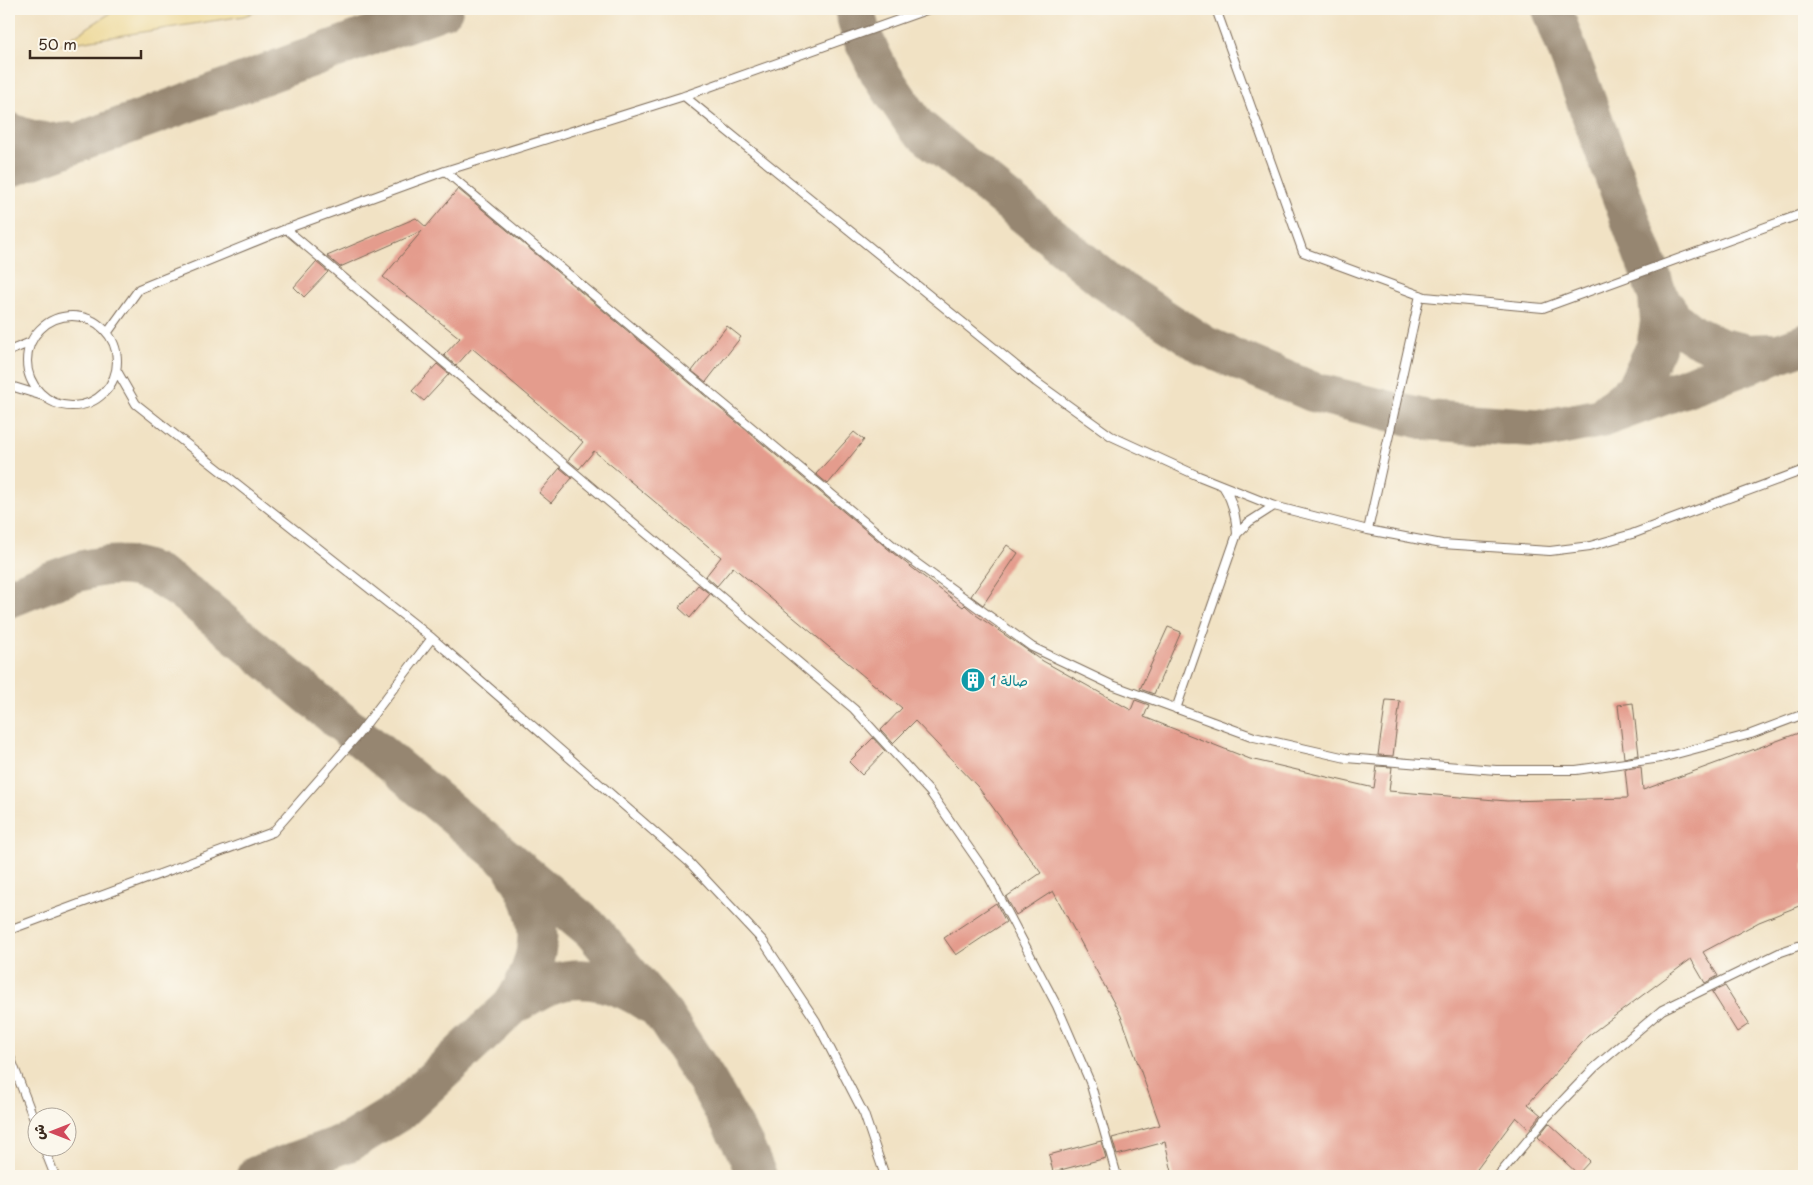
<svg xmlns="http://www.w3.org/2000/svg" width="1813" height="1185" font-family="'Playpen Sans','Playpen Sans Arabic',sans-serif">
  <rect width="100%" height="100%" fill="#fbf7ec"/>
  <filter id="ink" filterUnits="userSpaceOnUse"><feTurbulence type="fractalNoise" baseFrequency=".02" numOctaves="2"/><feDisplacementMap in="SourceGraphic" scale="10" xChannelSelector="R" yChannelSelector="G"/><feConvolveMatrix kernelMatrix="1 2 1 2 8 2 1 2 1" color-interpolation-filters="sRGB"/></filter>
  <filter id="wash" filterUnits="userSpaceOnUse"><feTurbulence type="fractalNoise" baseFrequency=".0096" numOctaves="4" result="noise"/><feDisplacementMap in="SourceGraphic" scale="20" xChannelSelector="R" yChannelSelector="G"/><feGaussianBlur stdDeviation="1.12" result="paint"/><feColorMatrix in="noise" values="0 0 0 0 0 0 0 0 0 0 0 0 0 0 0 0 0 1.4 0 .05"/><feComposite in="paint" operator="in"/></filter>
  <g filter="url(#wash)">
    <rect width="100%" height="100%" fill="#f1e2c4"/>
    <!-- sand -->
    <path fill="#eeda9e" stroke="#94825e" d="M117,9H262L244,16L60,45Z"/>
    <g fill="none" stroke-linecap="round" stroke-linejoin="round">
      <!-- taxiway -->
      <path stroke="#968671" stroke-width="40" d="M854,9L861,34L880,73L916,126L1110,284L1205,346L1313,392L1427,420L1545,429L1601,418L1804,344
        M1552,9L1649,270L1658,297L1660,322L1656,347L1635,390L1608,412
        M9,132C29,141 48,145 70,142
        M9,168L443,9
        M1658,297L1674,320L1691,334L1721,348L1749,354L1770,353
        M9,598C52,582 105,552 152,572C166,578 178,588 191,597L592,930L665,1017L707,1081L744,1146L757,1176
        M512,1006C524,998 536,990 549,985C583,972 621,983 649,1003
        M256,1176L351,1141L400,1111L512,1006C544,957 547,918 514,869"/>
    </g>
    <g id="blocks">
      <!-- building -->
      <path fill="#e49c8d" d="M458,189L893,553L963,607L965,605L976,615L1043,661L1131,710L1135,700L1149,705L1144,717L1250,759L1374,788L1377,766L1392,767L1389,791L1507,801L1628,798L1625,769L1641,767L1643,790L1804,731V904L1759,922L1703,952L1718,976L1705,983L1691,959L1588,1036L1528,1104L1541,1115L1529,1129L1516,1117L1472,1176H1173L1165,1142L1117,1155L1112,1138L1160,1125L1121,1016L1053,891L1016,915L1006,897L1041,873L978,787L915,721L893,743L881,730L902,708L733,567L717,586L706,576L721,557L594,451L579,469L568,460L583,442L472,348L456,366L444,355L460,338L383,277L422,231L340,267L327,256L416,218L426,227Z
        M316,262L328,272L304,297L294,287Z
        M727,326L741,337L706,382L692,371Z
        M437,364L449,374L424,401L412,391Z
        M854,432L864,440L828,484L816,474Z
        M560,468L572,478L551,503L539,493Z
        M1007,545L1018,553L983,605L971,596Z
        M698,585L710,594L690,618L679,608Z
        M1168,627L1181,632L1154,694L1140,689Z
        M1386,700L1400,701L1393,756L1378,755Z
        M1633,703L1639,755L1624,758L1618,705Z
        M873,738L885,751L862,775L849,762Z
        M996,903L1006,922L956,955L944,938Z
        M1725,986L1749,1024L1737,1032L1712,992Z
        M1549,1123L1590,1161L1578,1174L1538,1137Z
        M1101,1141L1106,1158L1053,1172L1049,1155Z"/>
    </g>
  </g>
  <g filter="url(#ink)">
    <use href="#blocks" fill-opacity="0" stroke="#7b6a58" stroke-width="1"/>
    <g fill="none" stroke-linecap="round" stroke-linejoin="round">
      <defs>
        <path id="service" d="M1216,9L1303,252L1425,297L1543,308L1804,213
          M684,96L1036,382L1111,436L1196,475L1274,506L1368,530L1442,544L1550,551L1590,546L1632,534L1804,470
          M445,171L897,549L1032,647L1112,685L1254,737L1346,758L1496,770H1576L1661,758L1751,734L1804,714
          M286,229L854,709L930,792L989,877L1057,1006L1090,1082L1117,1176
          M27 361a45 45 0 1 1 90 0a45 45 0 1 1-90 0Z
          M108,332L139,289L286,229L445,171L684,96L929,9
          M9,351L31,342
          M117,371L136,404L432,638L690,863L763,941L816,1021L864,1114L885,1176
          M9,387H14L43,396
          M1223,486C1233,501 1236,516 1237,534L1249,522L1274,506
          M1368,530L1420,295
          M1176,709L1237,534
          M9,930L273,832L357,736L432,638
          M9,1054L38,1130
          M44,1148L55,1176
          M1498,1176L1547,1117L1594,1068L1662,1010L1781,952L1804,944"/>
      </defs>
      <!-- service casing -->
      <use href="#service" stroke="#7b6a58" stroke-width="10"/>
      <!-- service -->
      <use href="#service" stroke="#fff" stroke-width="8"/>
    </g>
  </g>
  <!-- icons -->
  <defs>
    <symbol id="building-disc" viewBox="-11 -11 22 22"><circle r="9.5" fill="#0f9aa8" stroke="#fbf7ec"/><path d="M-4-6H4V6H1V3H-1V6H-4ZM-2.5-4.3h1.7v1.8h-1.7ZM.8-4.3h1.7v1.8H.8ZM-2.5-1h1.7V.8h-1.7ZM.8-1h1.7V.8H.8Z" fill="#fff"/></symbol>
  </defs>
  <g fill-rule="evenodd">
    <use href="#building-disc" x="959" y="666" width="28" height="28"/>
  </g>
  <g text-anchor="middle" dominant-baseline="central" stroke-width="4.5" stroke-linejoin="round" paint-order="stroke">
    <!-- culture labels -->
    <g font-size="14" fill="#0d838f" stroke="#fbf7ec" text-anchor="start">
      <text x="990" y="680">صالة 1</text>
    </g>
  </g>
  <!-- margin -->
  <rect width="1813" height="1185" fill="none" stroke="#fbf7ec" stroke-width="30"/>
  <!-- north arrow -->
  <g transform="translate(52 1132) rotate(270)"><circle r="24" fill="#fbf7ec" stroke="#aea59a"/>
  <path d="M0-4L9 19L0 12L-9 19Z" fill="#d1495b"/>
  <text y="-8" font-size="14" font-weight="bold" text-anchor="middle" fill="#3b2a1e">ش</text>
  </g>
  <!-- scale -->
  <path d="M30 50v8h111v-8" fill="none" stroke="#3b2a1e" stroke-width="2.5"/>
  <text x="38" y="50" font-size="15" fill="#3b2a1e" stroke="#fbf7ec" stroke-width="4" paint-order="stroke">50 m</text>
</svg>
